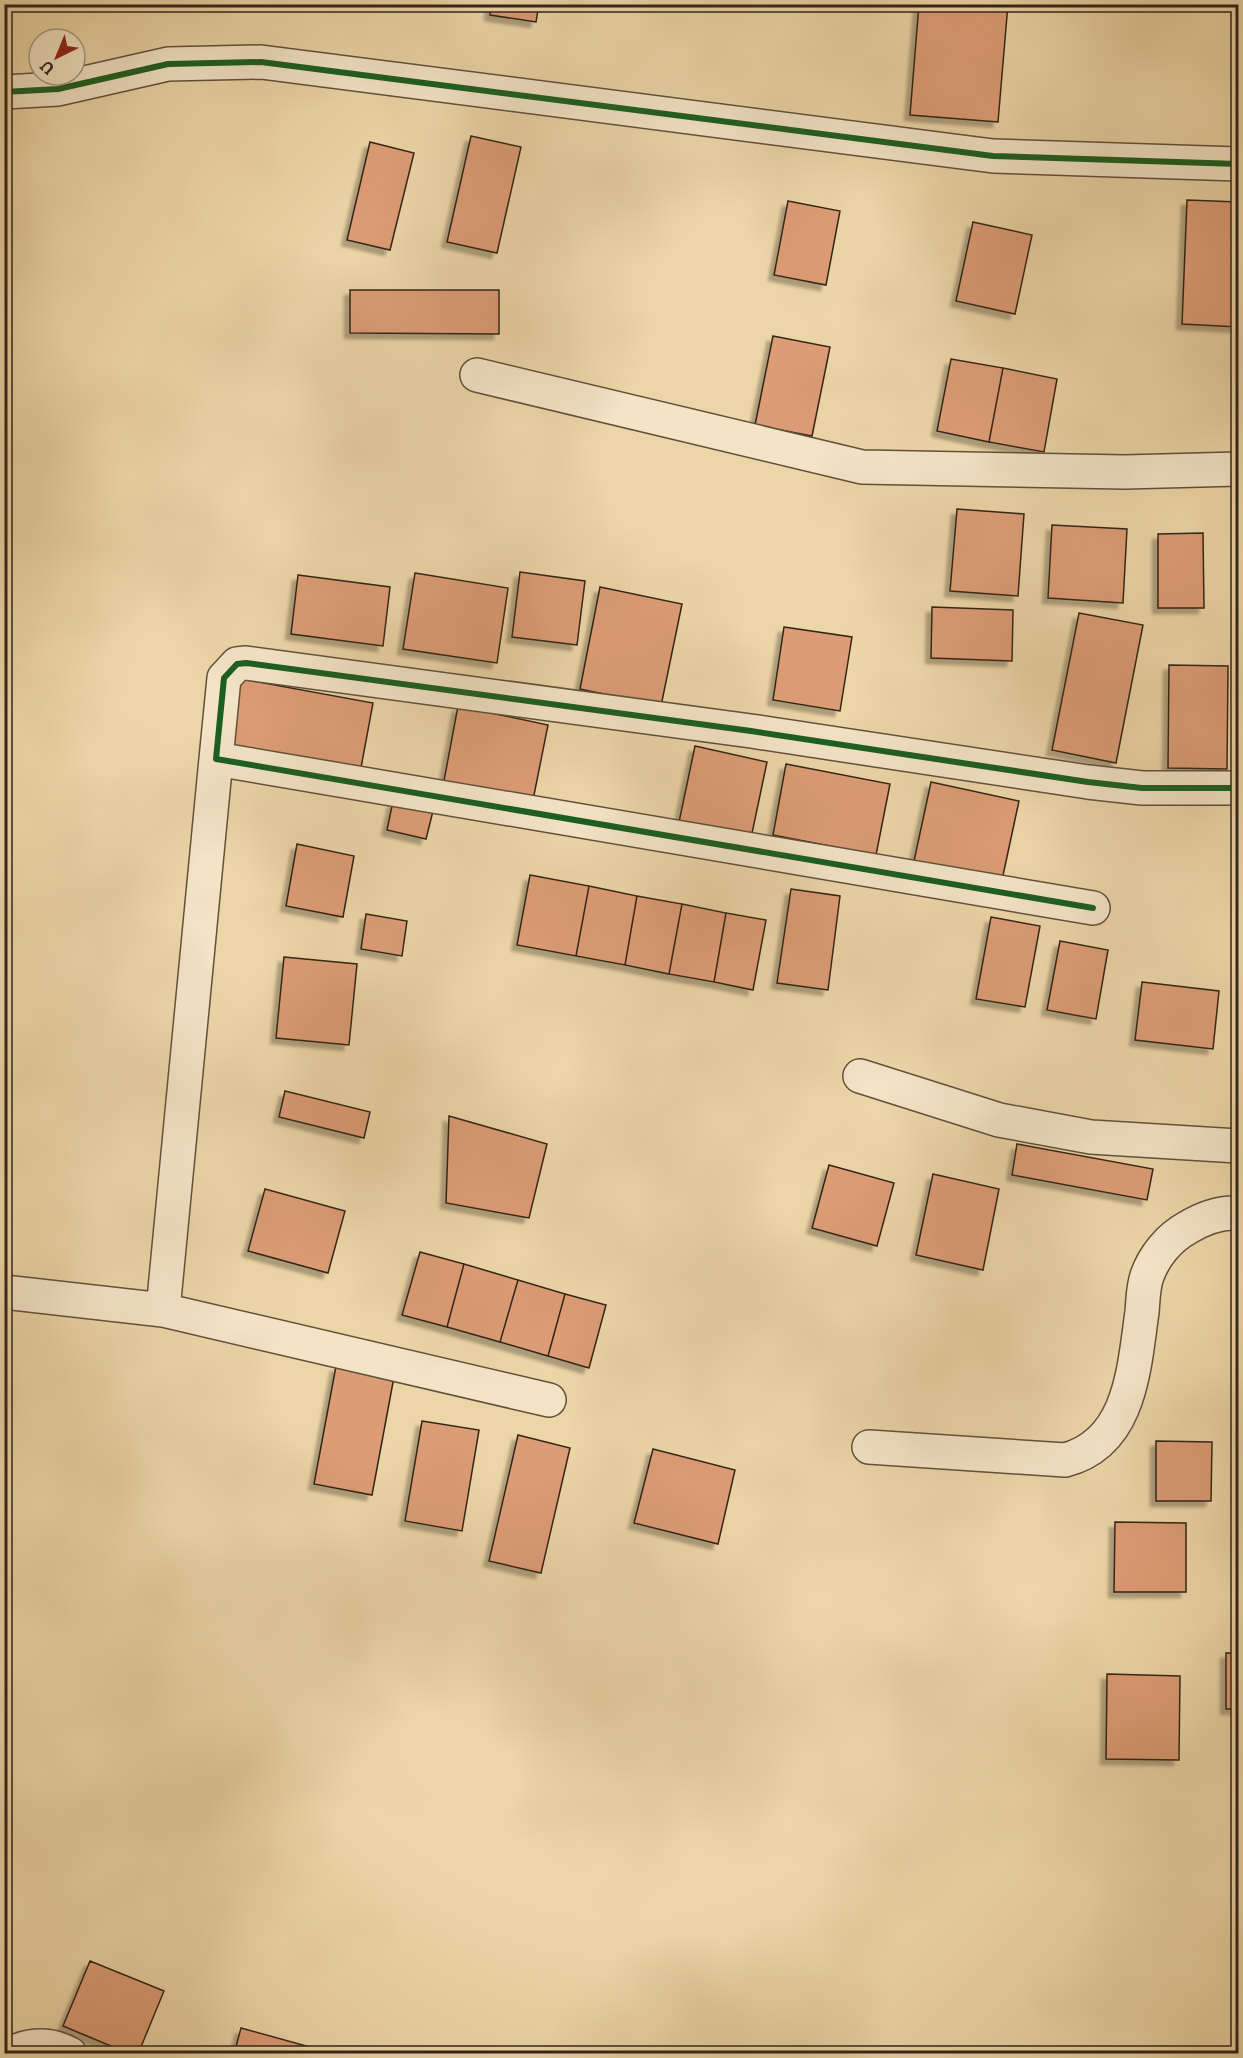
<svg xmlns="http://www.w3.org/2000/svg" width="1243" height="2058" font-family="'IM FELL DW Pica',serif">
  <defs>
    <filter id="shadow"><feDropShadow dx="-5.5" dy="5.5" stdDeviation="1.5" flood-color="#0004"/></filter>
  </defs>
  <rect width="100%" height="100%" fill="#ecd5a7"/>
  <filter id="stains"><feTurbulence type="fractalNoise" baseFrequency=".00333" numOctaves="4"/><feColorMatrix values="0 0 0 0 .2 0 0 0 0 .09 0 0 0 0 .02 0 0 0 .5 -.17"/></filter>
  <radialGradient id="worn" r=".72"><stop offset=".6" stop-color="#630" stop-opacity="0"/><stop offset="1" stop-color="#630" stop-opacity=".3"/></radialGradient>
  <!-- building -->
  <path fill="#dc9c74" stroke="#332518" stroke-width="1.5" filter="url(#shadow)" d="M491,4H539L536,22L490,15Z
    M919,4H1008L998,122L910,115Z
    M471,136L521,147L497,253L447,242Z
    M370,142L414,153L390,250L347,240Z
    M4,167L9,168L4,194Z
    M1187,200L1238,202V327L1182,324Z
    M788,201L840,211L826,285L774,275Z
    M973,222L1032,235L1015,314L956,301Z
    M350,290H499V334L350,333Z
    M773,336L830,347L812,436L755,425Z
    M951,359L1003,368L989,442L937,431Z
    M1003,368L1057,379L1044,452L989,442Z
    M957,509L1024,514L1018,596L950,591Z
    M1052,525L1127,529L1123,603L1048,598Z
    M1203,533L1204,608H1158V534Z
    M520,572L585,581L577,645L512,637Z
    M415,573L508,588L497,663L403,649Z
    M298,575L390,587L383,646L291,634Z
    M600,587L682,604L661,706L580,689Z
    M932,607L1013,610L1012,661L931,658Z
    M1079,613L1143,625L1116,763L1052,750Z
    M784,627L852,637L840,711L773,700Z
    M1169,665L1228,666L1227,769L1168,768Z
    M237,678L373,703L360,773L224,748Z
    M458,706L548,725L532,805L443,786Z
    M695,746L767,762L751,838L679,822Z
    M786,764L890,784L876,855L773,835Z
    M931,782L1019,801L1002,880L914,861Z
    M393,801L433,811L426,839L387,830Z
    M297,844L354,856L343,917L286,906Z
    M530,875L589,886L576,956L517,945Z
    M589,886L637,896L625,965L576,956Z
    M791,889L840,896L828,990L777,983Z
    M637,896L682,904L669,974L625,965Z
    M682,904L726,913L714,982L669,974Z
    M726,913L766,920L753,990L714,982Z
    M366,914L407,921L402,956L361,949Z
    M991,917L1040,926L1025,1007L976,999Z
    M1060,941L1108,950L1096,1019L1047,1010Z
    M284,957L357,964L349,1045L276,1038Z
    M1142,982L1219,991L1213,1049L1135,1040Z
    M285,1091L370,1112L364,1138L279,1117Z
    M449,1116L547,1144L529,1218L446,1203Z
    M1017,1144L1153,1169L1147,1200L1012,1175Z
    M829,1165L894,1183L877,1246L812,1228Z
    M933,1174L999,1189L983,1270L916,1255Z
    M265,1189L345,1211L328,1273L248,1251Z
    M420,1252L464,1264L447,1327L402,1315Z
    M464,1264L518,1280L500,1342L447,1327Z
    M518,1280L565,1294L548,1356L500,1342Z
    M565,1294L606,1305L589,1368L548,1356Z
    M336,1366L394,1377L372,1495L314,1484Z
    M422,1421L479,1430L462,1531L405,1521Z
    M518,1435L570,1448L541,1573L489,1561Z
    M1156,1441L1212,1442L1211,1501H1156Z
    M653,1449L735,1470L718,1544L634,1523Z
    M1115,1522L1186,1523V1592H1114Z
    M1226,1653H1238V1709H1226Z
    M1107,1674L1180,1676L1179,1760L1106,1759Z
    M90,1961L164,1991L138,2054H130L63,2026Z
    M241,2028L335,2054H234Z"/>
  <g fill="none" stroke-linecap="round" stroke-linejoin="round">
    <defs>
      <path id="street" d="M4,92L58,89L168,64L261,62L993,156L1238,164
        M477,375L862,467L1125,472L1238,469
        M1093,908L216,759L224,678L237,664L246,663L751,731L1088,782L1142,788H1238
        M860,1076L999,1120L1091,1137L1238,1146
        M4,1292L163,1310L549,1400
        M163,1310L216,759
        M869,1447L1065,1460C1131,1443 1134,1368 1142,1312C1143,1301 1143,1287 1147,1276C1154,1256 1169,1238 1187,1228C1203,1218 1219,1212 1238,1213
        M9,2054C30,2044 50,2043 70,2054"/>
    </defs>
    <!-- street casing -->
    <use href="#street" stroke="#61513c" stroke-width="36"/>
    <!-- street -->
    <use href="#street" stroke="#f3e4c6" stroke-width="33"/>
    <defs>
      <path id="cycleway" d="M4,92L58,89L168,64L261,62L993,156L1238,164
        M1093,908L216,759L224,678L237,664L246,663L751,731L1088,782L1142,788H1238"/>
    </defs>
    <!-- cycleway casing -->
    <use href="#cycleway" stroke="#f3e4c6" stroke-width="10"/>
    <!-- cycleway -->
    <use href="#cycleway" stroke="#1b5e20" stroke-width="6"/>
  </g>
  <!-- margin -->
  <rect width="1243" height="2058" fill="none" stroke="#ecd5a7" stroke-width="24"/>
  <rect x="6" y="6" width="1231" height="2046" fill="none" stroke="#332518" stroke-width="3"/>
  <rect x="12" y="12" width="1219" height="2034" fill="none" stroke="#332518" stroke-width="1.5"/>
  <!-- north arrow -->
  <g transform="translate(57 57) rotate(223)"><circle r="28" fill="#f3e4c6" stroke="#a69880" stroke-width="1.5"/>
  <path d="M0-4.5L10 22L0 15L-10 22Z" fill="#8f2418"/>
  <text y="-9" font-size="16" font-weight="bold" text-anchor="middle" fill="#332518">U</text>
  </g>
  <rect width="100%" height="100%" filter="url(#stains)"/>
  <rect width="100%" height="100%" fill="url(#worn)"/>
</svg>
